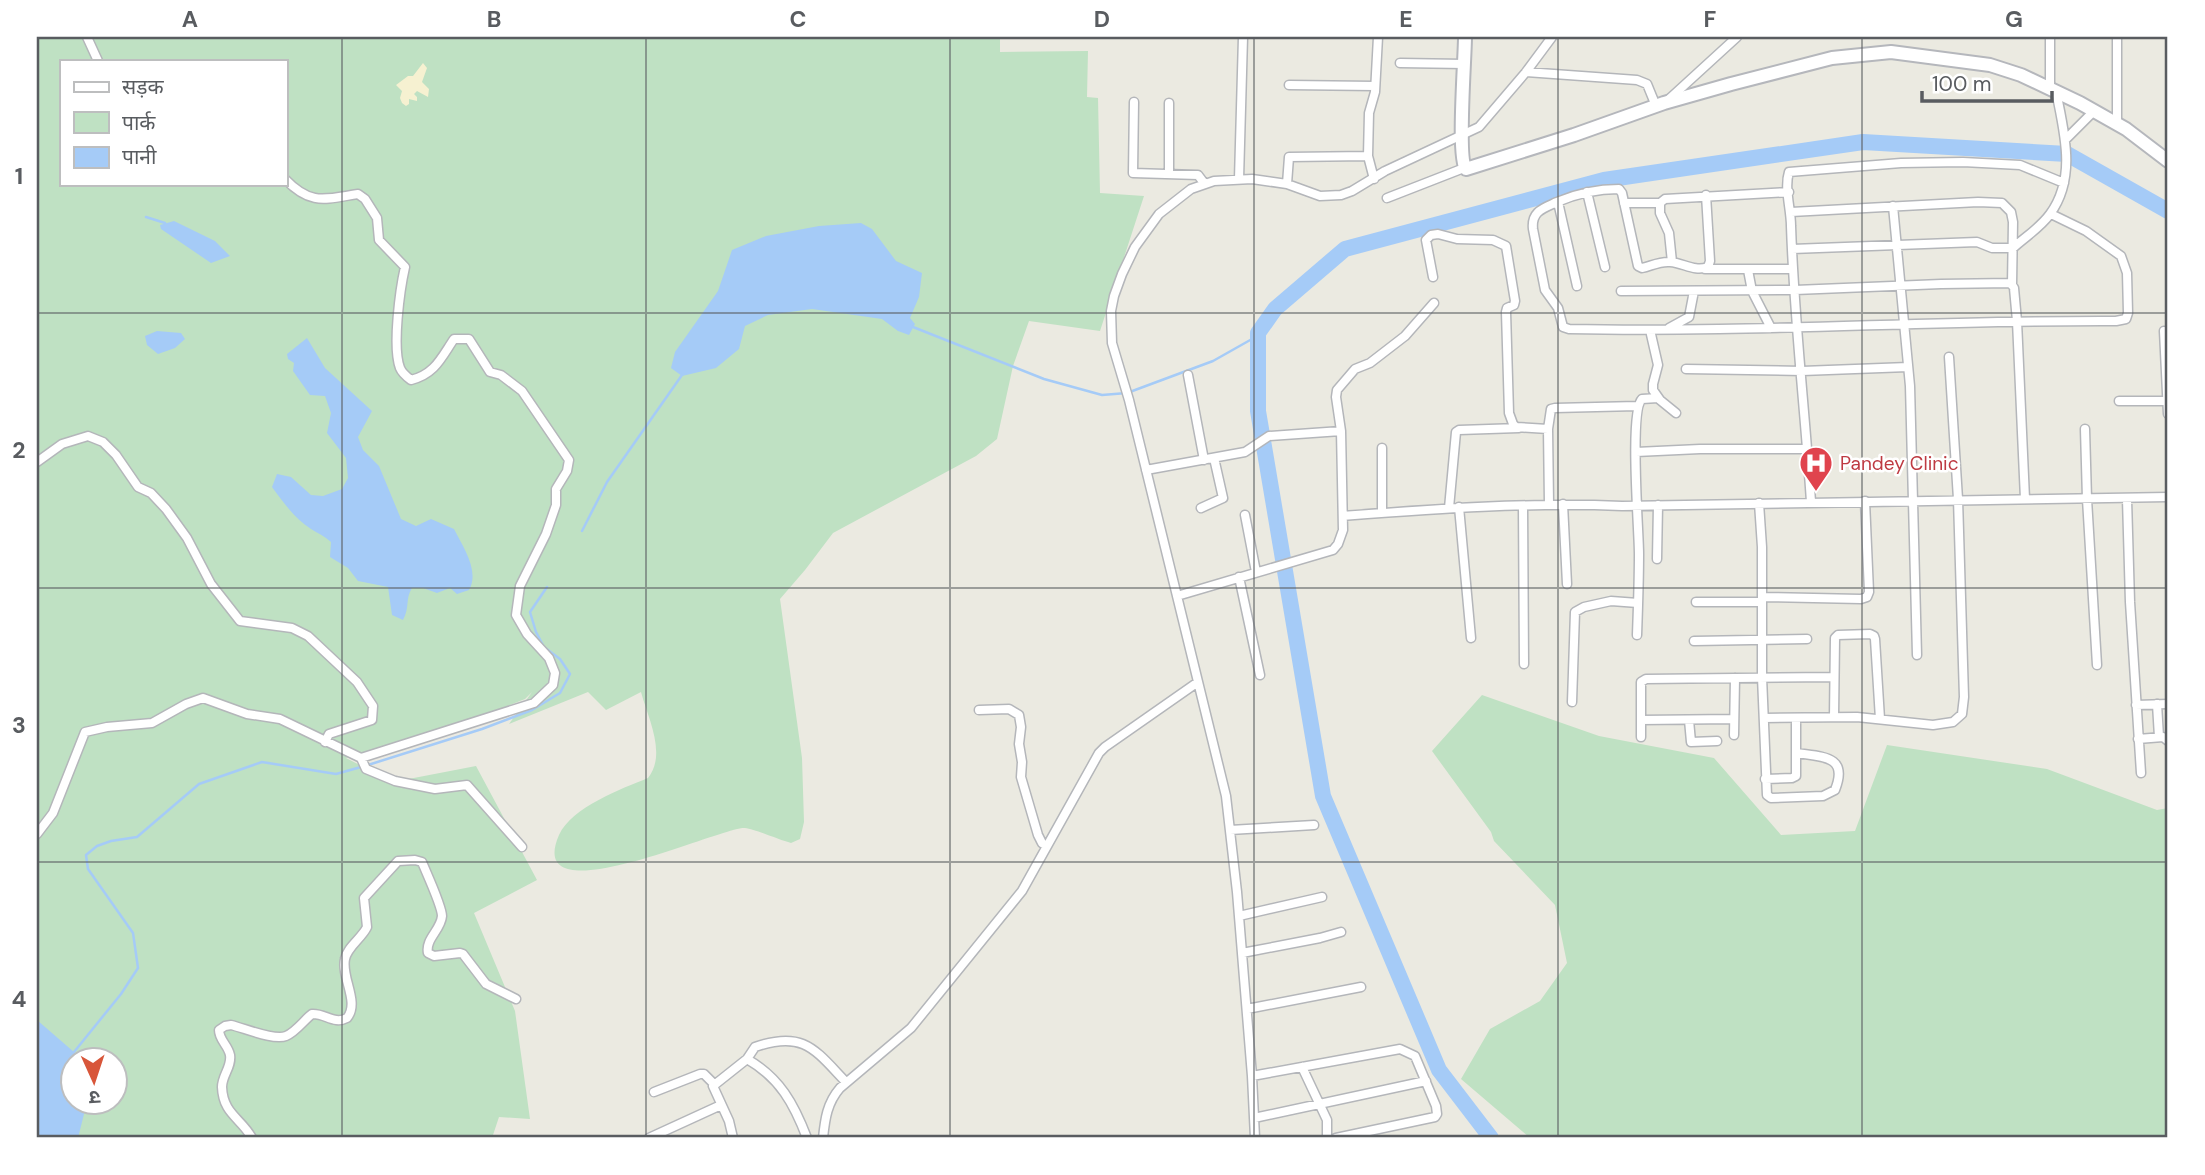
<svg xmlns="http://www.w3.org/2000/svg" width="2205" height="1175" font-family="'DM Sans','Noto Sans Devanagari',sans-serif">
  <rect width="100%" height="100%" fill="#ebeae1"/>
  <!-- green -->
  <path fill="#bfe1c3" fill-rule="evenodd" d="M37,37H1000V52L1088,51L1087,97L1098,98L1100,193L1144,196L1100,331L1029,321L1013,366L997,439L976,456L833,533L805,570L780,599L802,758L804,822L800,839L791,843C779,840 755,829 745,828C725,825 522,920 559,835C572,807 621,789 648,778C667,754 648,718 641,692L606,710L588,692L509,724L532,692L525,699L477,718L346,758L393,782L476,766L537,880L474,913L515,1011L530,1119L499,1117L492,1138H37ZM61,61H285V184H61ZM74,1060H116V1102H74Z
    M1482,695L1599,736L1714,758L1781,835L1855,831L1887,745L2047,769L2157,810L2168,808V1138H1530L1461,1079L1490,1029L1540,1001L1567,963L1555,905L1494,841L1491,832L1432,751Z"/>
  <!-- sand -->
  <path fill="#f6f1d1" d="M423,63L427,68L422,82L429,89L428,97L417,91L414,94L417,97V101L409,99V104L406,106L402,103L400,98L402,91L396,85L408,76H413Z"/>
  <!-- water -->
  <path fill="#a5cbf7" d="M174,221L215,241L230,256L211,263L161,229L160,225Z
    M861,223L872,229L896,261L922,273L919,297L910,318L915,324L909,335L898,331L882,319L812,309L768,315L745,326L739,349L716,368L682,376L671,368L675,352L718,291L732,250L766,236L819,226Z
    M157,331L181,333L185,339L175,348L158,354L147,345L145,336Z
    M307,338L325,368L372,411L358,437L363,450L379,466L401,519L416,526L431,519L454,529C463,547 480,571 469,590L457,594L450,588L437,593L423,588H412C405,599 410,607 403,620L392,615L388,587L358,581L348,568L330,557L331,542C323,535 319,534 311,529C295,519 283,502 272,487L277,474L291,477L311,495L323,496L342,489L348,478L346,458L327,433L331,413L325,396L310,395L293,371L294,363L288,359L287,354Z
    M37,1020L82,1059L74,1060V1102H87L78,1138H37Z"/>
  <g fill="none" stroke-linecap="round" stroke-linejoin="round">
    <!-- stream -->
    <path stroke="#a5cbf7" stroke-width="2.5" d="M146,217L165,223
      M913,327L1044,379L1102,395L1127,393L1213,361L1252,339L1258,333
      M582,531L607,482L682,375
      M368,765L482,729L532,710L560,693L570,674L560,659L544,647L536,632L530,612L547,587
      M74,1052L121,994L138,968L133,933L88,869L86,855L97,846L111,841L137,837L199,784L262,762L336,774L361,767"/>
    <!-- river -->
    <path stroke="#a5cbf7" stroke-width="16" d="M1491,1138L1439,1070L1323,796L1258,411V333L1275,309L1345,249L1604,180L1863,142L2067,154L2168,211"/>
    <defs>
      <path id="street" d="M87,37L98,61
        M2050,37V89
        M2117,37V124
        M1400,63L1465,64
        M1526,72L1637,80L1647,84L1656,106
        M1289,85L1375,86
        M1667,101L1737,37
        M1134,102L1133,173L1198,175L1204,183
        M2065,140L2094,111
        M1169,174V103
        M285,179C311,206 325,199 358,194L365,199L377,218L379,240L405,267C400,289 392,347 400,368C402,373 407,377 411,380C435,374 441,358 454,339H469L490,372L501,375L522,391L569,460L567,471L556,489V505L546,534L520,586L516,615L527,634L549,658L555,673L553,685L534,703L361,758L366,769L395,781L435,789L467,785L522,847
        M1239,179L1243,37
        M1374,179L1368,156L1369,113L1375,92L1378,37
        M1287,184L1289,157L1368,156
        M1587,192L1605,267
        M1706,195L1710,261L1708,267C1694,272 1684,263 1670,262C1660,261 1651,266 1642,268L1638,266L1622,193L1619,189C1596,189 1578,193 1557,202C1544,208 1531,211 1533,229L1545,290L1558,308L1563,327L1569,329C1751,333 1934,320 2116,321L2126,319L2128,313L2127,273L2121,256L2086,231L2051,214
        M1387,198L1464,168
        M1558,202L1577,286
        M1624,203H1660
        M1893,206L1910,386L1917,655
        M1791,212L1978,202L2002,203L2011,212L2013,222L2012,285
        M1792,249L1977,242L1992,248H2013C2025,237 2041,227 2050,214C2077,177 2064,132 2056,91
        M1672,262L1669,233L1660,213V203L1665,199L1789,192
        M1705,269H1793
        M1748,270L1752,291L1771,328
        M1433,277L1426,240L1431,235L1438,234L1457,239L1493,240L1506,246L1515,301L1514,305L1507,308L1506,312L1509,413L1513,424L1516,427L1548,429
        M1621,291L1795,290L1941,284L2011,283L2014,288L2017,321L2025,499
        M1669,328L1689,317L1694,291
        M1650,330L1658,365L1653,384V390L1660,400L1676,413
        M2164,331L2168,414
        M1686,369L1802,371L1908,367
        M1188,375L1204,460
        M2119,401H2168
        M2085,429L2087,499L2097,665
        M1341,431L1336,397L1337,390L1355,369L1370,363L1405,336L1434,303
        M1636,452L1700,449H1807
        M37,462L62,444L88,436L103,442L116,455L138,487L151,493L166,509L187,538L211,584L240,621L292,628L308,636L357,682L373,706L372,720L329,734L325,742
        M1146,470L1245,452L1269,436L1341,431L1343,530L1338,544L1333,550L1177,596
        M2127,499L2130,602L2141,773
        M1811,502C1805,410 1794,318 1791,226C1791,209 1784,188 1789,172L1901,163L1963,162L2020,165L2064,183
        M1759,503L1762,547V677L1767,795L1771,798L1823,796L1835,790C1849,755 1822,757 1796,753
        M1549,504L1548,429L1551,409L1555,408L1637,406
        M1563,504L1567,584
        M1523,506L1524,664
        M1459,507L1471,638
        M1201,508L1223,498L1214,458
        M1449,508L1456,432L1459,430L1519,428
        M1382,513V448
        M1245,515L1256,572
        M1343,516C1436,509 1528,502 1622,506L2168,497
        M1657,559L1658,505
        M1239,577L1260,675
        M1762,597L1861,599L1867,597L1869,592L1865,501
        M1696,602H1762
        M1637,635C1638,608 1639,581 1639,554C1639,530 1629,411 1642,399L1658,398
        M1694,641L1807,639
        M1572,702L1575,612L1584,607L1611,601L1638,603
        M2157,704L2159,737
        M2136,705L2168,704
        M979,710L1009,709L1019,715L1021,727L1019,744L1022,762L1021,777L1038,835L1042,843L1047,846
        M1834,717L1835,638L1838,635L1870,634L1874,636L1875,639L1880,719
        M1764,718L1857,717L1933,725L1953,722L1962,714L1964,697L1958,499L1949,357
        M1641,720L1734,719
        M1689,720L1691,742L1717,741
        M1734,735L1735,678
        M1641,737V682L1646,679L1833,677
        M2138,739L2163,737L2168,741
        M1765,779L1792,778L1796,776V718
        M1230,830L1314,825
        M37,834L53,813L85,732L107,727L152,723L186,704L203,698L247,714L280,719L361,758
        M1239,916L1322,897
        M1242,953L1320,938L1341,932
        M1247,1009L1361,987
        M747,1059C780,1078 794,1104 807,1138
        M1302,1067L1327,1120V1138
        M1252,1076L1400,1049L1415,1056L1436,1106L1437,1114L1435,1117L1336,1138
        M654,1092L700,1074H704L714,1084
        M1254,1118L1426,1081
        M252,1138C241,1118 223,1114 222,1087C222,1075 232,1067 230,1055C228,1045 219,1040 219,1030L225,1026L231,1025C244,1028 274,1041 286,1036C296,1032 304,1020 312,1014C325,1013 334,1025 347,1018C360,1002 341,978 345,959C347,947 362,938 367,927L364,898L398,861L415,860L422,862C426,872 442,906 442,916C441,930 425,939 428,953L434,956L460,953L463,954L486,984L516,999
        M649,1138L721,1105
        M733,1138L729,1121L713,1086L747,1059L755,1047C804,1030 815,1050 846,1082
        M823,1138C825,1119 827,1103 840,1088L911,1028L1022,891L1099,753L1105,747L1198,682
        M1255,1138L1252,1076L1237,892L1226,796L1129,400L1112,343L1111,311L1114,296L1122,274L1135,247L1159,214L1191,189L1214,181L1252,179L1287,184L1320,196L1341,195L1352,191L1385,171L1479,127L1526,72L1552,37"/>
      <path id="secondary" d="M1465,37C1465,58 1457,158 1466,169L1574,135L1664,103L1731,84L1832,58L1891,52L1990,65L2021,75L2080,103L2126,129L2168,161"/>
    </defs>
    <!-- street casing -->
    <use href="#street" stroke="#b4b6ba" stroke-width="11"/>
    <!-- secondary casing -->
    <use href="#secondary" stroke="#b5b7bc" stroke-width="16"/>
    <!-- street -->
    <use href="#street" stroke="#fff" stroke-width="8"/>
    <!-- secondary -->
    <use href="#secondary" stroke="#fff" stroke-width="12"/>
  </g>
  <!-- grid -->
  <path fill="none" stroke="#595c60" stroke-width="2" stroke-opacity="0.55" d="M342,37V1138M646,37V1138M950,37V1138M1254,37V1138M1558,37V1138M1862,37V1138M37,313H2168M37,588H2168M37,862H2168"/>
  <!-- icons -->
  <defs>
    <symbol id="hospital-pin" viewBox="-11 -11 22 30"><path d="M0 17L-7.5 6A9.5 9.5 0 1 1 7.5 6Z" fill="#e0444e" stroke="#fff"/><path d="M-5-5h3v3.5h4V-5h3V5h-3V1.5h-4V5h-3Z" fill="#fff"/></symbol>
  </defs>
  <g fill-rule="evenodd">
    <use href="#hospital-pin" x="1797" y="444" width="38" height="52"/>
  </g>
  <g text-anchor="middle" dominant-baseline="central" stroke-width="5" stroke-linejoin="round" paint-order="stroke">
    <!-- health labels -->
    <g font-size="19" fill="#be3a42" stroke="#fff" text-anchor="start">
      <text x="1840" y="463">Pandey Clinic</text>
    </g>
  </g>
  <!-- border -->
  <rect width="2205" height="1175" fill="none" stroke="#ffffff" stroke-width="77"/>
  <!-- legend -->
  <rect x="60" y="60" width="228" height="126" fill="#ffffff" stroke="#bdbebf" stroke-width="2"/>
  <rect x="74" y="82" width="35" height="10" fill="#ffffff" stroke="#bdbebf" stroke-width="2"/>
  <text x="122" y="94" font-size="21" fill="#595c60">सड़क</text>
  <rect x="74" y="112" width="35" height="21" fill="#bfe1c3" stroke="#bdbebf" stroke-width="2"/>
  <text x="122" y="130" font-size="21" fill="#595c60">पार्क</text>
  <rect x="74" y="147" width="35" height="21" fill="#a5cbf7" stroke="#bdbebf" stroke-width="2"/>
  <text x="122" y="164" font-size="21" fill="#595c60">पानी</text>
  <!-- north arrow -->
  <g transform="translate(94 1081) rotate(177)"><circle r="33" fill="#ffffff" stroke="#bdbebf" stroke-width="2"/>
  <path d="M0-5L12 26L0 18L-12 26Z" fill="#d8563a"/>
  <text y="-10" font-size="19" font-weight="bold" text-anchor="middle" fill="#595c60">उ</text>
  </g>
  <!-- scale -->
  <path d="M1922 91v10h130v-10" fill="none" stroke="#595c60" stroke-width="3.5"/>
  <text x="1932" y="91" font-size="21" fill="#595c60" stroke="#ffffff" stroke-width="5" paint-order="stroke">100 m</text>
  <rect x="38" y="38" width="2128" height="1098" fill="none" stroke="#595c60" stroke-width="2.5"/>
  <g font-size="23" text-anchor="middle" font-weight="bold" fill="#595c60">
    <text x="190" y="27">A</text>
    <text x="494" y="27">B</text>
    <text x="798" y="27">C</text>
    <text x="1102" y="27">D</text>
    <text x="1406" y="27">E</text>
    <text x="1710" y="27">F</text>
    <text x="2014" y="27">G</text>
    <text x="19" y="184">1</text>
    <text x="19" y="458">2</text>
    <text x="19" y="733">3</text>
    <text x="19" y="1007">4</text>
  </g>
</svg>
